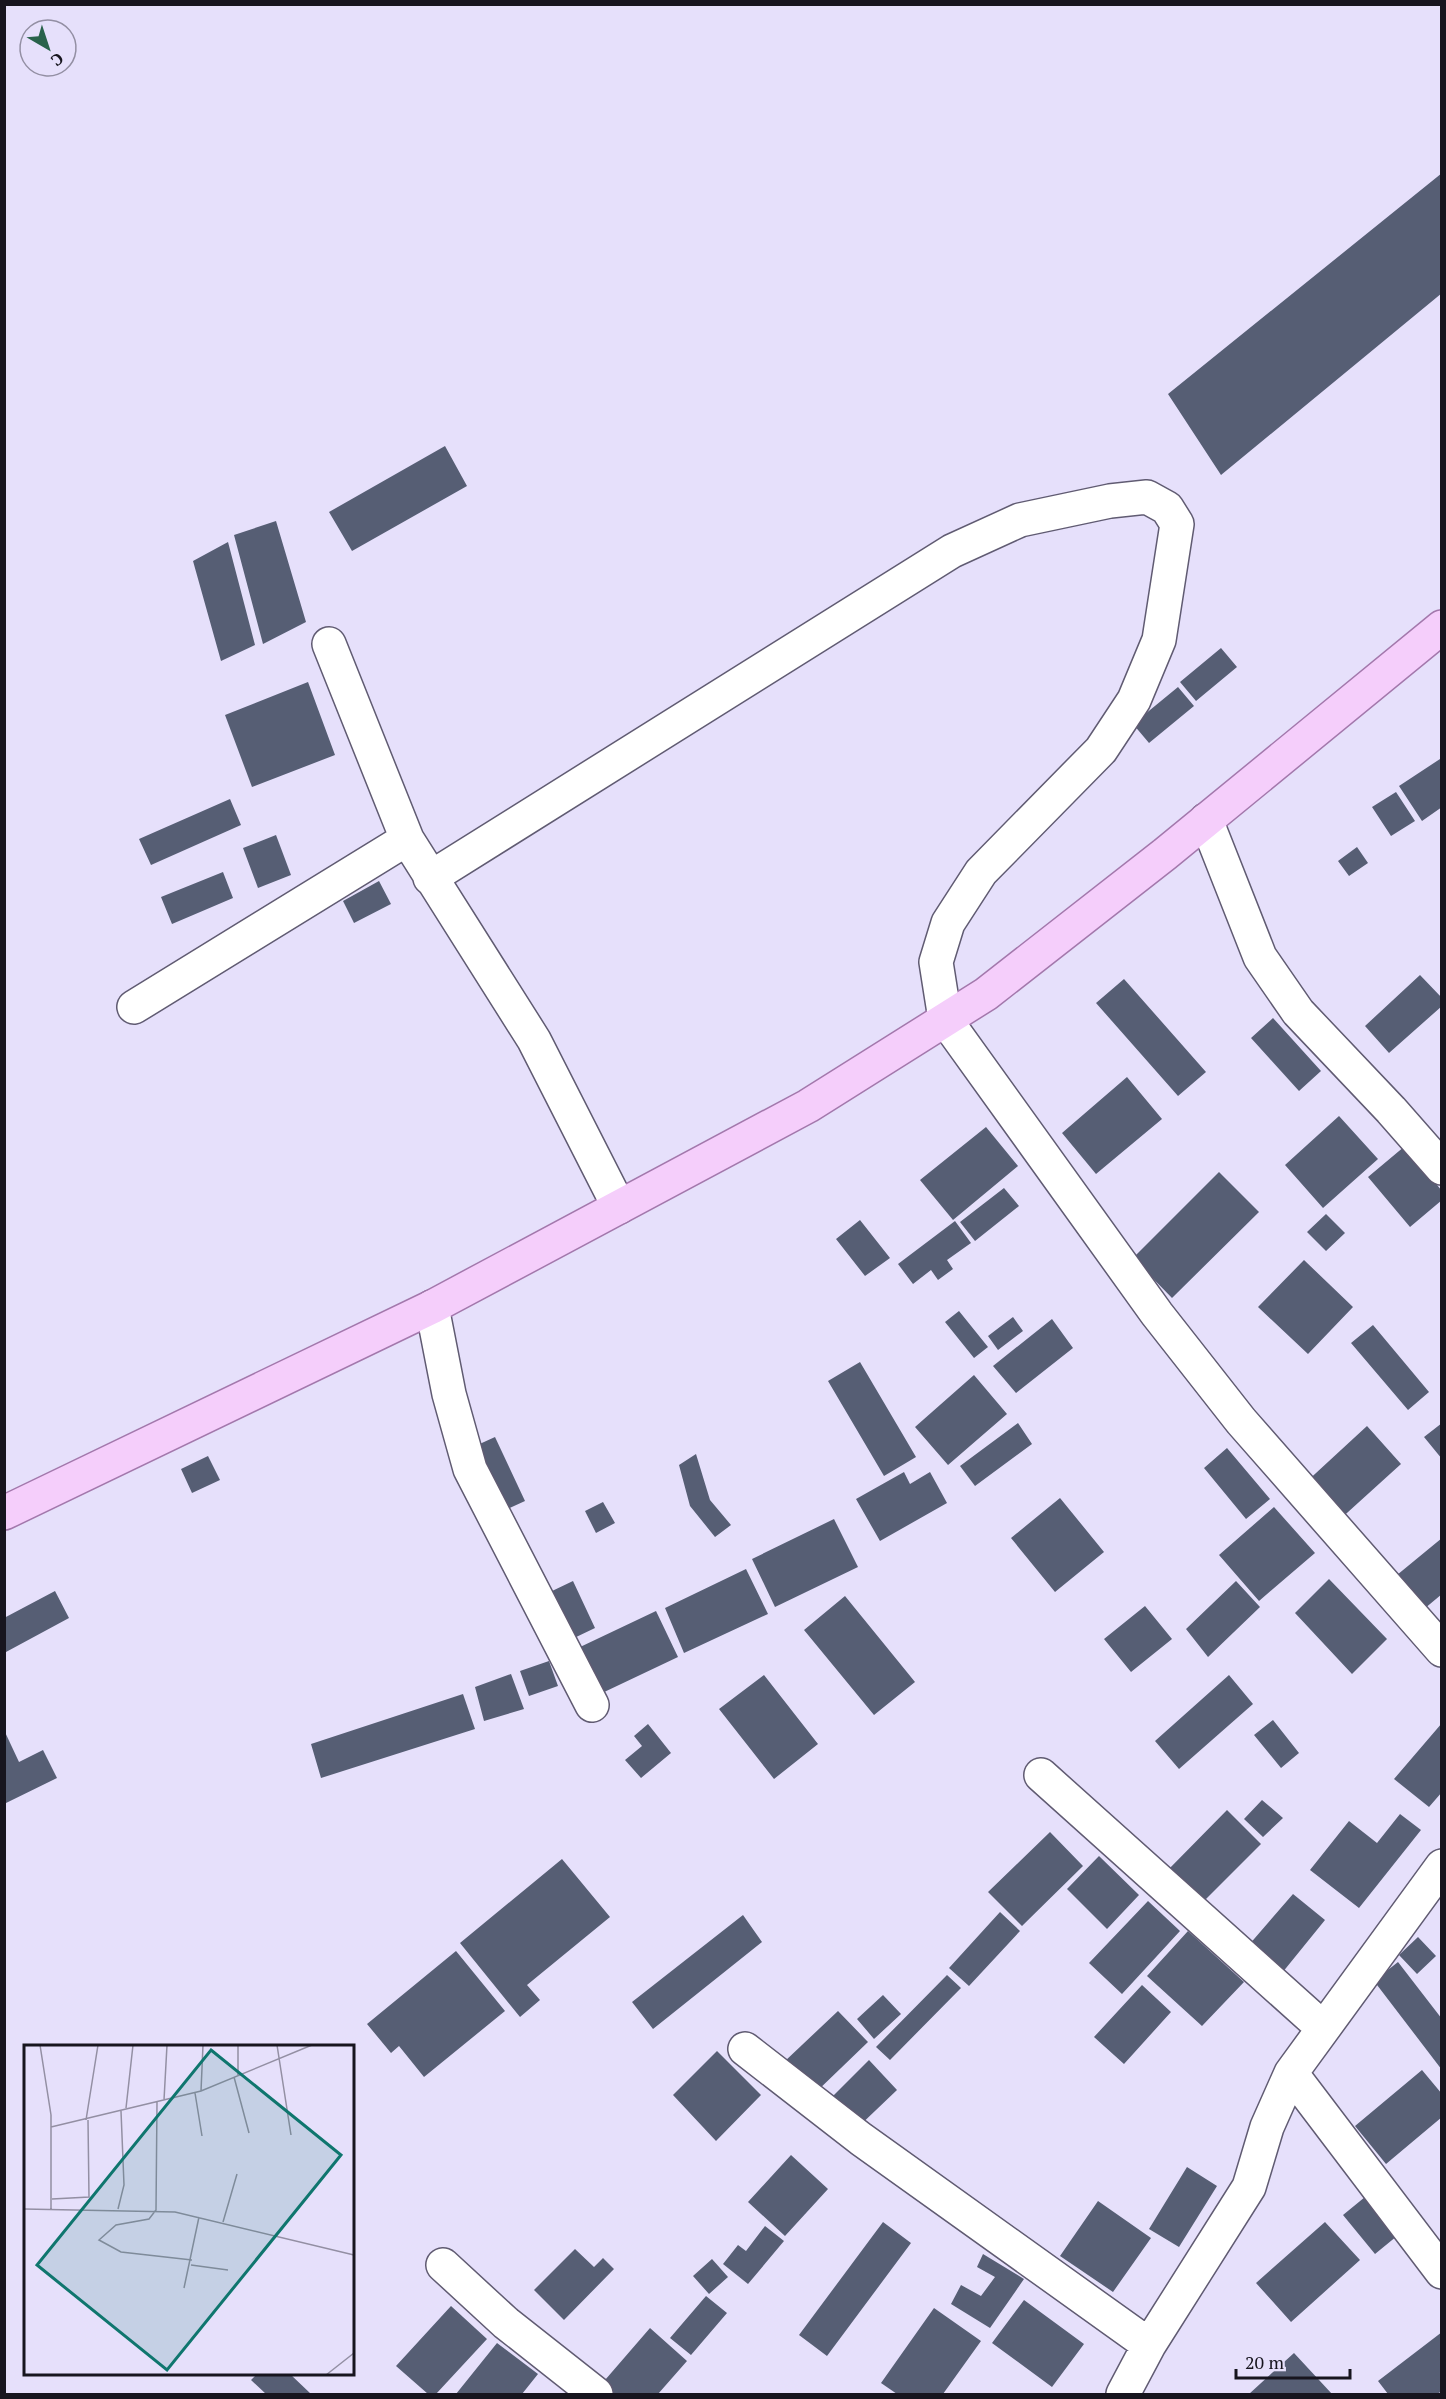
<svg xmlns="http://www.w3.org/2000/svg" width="1446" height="2399" font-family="'PT Serif',serif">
  <rect width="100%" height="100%" fill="#e6e0fb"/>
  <!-- building -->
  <path fill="#565e74" d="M1442,173V293L1221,475L1168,394Z
    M445,446L467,486L352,551L329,512Z
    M276,521L306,622L263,644L234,535Z
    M228,542L255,645L221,661L193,561Z
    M1221,648L1237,667L1196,701L1180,682Z
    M308,682L335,755L252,787L225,715Z
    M1178,687L1194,706L1149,743L1133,724Z
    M1440,759L1442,807L1422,821L1399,786Z
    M1396,792L1415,821L1391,836L1372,807Z
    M230,799L241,825L151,865L139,839Z
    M276,835L291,875L258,888L243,848Z
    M1357,847L1368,863L1349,876L1338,861Z
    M223,872L233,898L172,924L161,897Z
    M379,881L391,904L354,923L343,901Z
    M1420,975L1442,998V1006L1389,1053L1365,1026Z
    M1124,979L1206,1072L1178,1096L1096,1003Z
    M1273,1018L1321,1071L1299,1091L1251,1038Z
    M1127,1077L1162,1119L1096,1174L1062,1133Z
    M1339,1116L1378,1159L1323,1208L1285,1165Z
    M986,1127L1018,1166L953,1220L920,1180Z
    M1405,1146L1442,1191V1200L1410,1227L1368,1177Z
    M1219,1172L1259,1212L1172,1298L1133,1258Z
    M1004,1188L1019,1206L975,1241L960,1222Z
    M1326,1214L1345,1233L1326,1251L1307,1232Z
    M860,1220L890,1258L865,1276L836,1239Z
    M955,1221L971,1243L947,1260L953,1269L938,1280L931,1270L913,1284L898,1264Z
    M1304,1260L1353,1307L1308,1354L1258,1307Z
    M959,1311L988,1347L974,1358L945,1322Z
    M1013,1317L1023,1331L998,1350L988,1336Z
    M1052,1319L1073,1348L1016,1393L993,1366Z
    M1373,1325L1429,1392L1408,1410L1351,1343Z
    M860,1362L916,1457L884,1476L828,1381Z
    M974,1375L1007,1414L948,1465L915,1427Z
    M1018,1423L1032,1444L975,1486L960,1466Z
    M1442,1423V1459L1424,1437Z
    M1367,1426L1401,1464L1337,1522L1303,1485Z
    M495,1437L525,1501L503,1511L473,1447Z
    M1227,1448L1270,1499L1246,1519L1204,1468Z
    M696,1454L710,1500L731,1525L715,1537L690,1506L679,1465Z
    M208,1456L220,1480L192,1493L181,1469Z
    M904,1472L910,1484L930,1472L947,1503L880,1541L856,1499Z
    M1060,1498L1104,1552L1055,1592L1011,1538Z
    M603,1502L615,1523L596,1533L585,1511Z
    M1274,1507L1315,1553L1259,1601L1219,1555Z
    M834,1519L858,1567L775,1607L752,1559Z
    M1442,1538V1594L1424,1609L1397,1575Z
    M746,1569L768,1614L684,1653L665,1608Z
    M1329,1579L1387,1639L1352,1674L1295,1613Z
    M573,1581L595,1628L572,1639L550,1592Z
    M1236,1581L1260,1607L1208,1657L1186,1629Z
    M55,1591L69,1618L6,1652L4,1648V1618Z
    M845,1596L915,1682L874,1715L804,1630Z
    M1145,1606L1172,1639L1131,1672L1104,1639Z
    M656,1611L678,1657L600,1694L578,1648Z
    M549,1661L558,1686L529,1696L520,1671Z
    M511,1674L524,1709L484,1721L475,1687Z
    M764,1675L818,1744L774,1779L719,1709Z
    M1229,1675L1253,1704L1179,1769L1155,1741Z
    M463,1694L475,1729L321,1778L311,1744Z
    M1273,1720L1299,1753L1281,1768L1254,1735Z
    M1442,1723V1792L1429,1807L1394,1779Z
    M648,1724L671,1753L641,1778L625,1760L642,1746L634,1736Z
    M4,1730L19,1762L43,1750L57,1778L4,1804Z
    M1262,1800L1283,1818L1263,1837L1244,1819Z
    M1227,1810L1261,1844L1200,1905L1166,1872Z
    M1400,1814L1421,1830L1359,1908L1310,1870L1349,1821L1377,1843Z
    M1050,1832L1083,1866L1022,1926L988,1892Z
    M1099,1856L1139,1895L1107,1929L1067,1889Z
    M562,1859L610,1917L527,1985L540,2000L520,2017L460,1943Z
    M1293,1894L1325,1920L1282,1973L1248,1946Z
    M1148,1901L1180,1931L1122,1994L1089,1963Z
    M1000,1912L1020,1931L969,1986L949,1968Z
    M743,1915L762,1942L653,2029L632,2002Z
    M1188,1931L1244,1982L1202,2026L1147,1976Z
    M1418,1937L1436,1956L1417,1974L1399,1955Z
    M456,1951L505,2011L424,2077L399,2046L391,2053L367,2024Z
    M1398,1962L1442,2019V2070L1374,1981Z
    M947,1975L961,1988L890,2060L876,2047Z
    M1142,1985L1171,2012L1124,2064L1094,2037Z
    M883,1995L901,2014L874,2039L857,2019Z
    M838,2011L868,2042L814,2094L784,2062Z
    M717,2051L761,2095L716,2141L673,2095Z
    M869,2060L897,2090L854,2131L827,2102Z
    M1422,2070L1442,2094V2117L1386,2164L1355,2126Z
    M791,2155L828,2189L785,2236L748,2202Z
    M1187,2167L1217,2186L1179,2247L1149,2229Z
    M1365,2197L1397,2236L1375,2254L1343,2215Z
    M1098,2201L1151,2238L1113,2292L1060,2256Z
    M883,2222L911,2243L827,2356L799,2335Z
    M1325,2222L1360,2260L1291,2322L1256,2283Z
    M765,2226L784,2241L748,2284L723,2264L738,2245L746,2251Z
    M575,2249L594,2267L603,2258L614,2269L564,2320L534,2290Z
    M983,2254L1024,2279L990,2328L951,2304L961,2285L981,2296L995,2277L977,2267Z
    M712,2259L728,2277L709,2294L693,2276Z
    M706,2296L727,2313L691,2355L670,2338Z
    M1024,2300L1084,2344L1052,2387L992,2343Z
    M451,2306L487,2339L436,2394H428L396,2366Z
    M934,2308L981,2341L943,2394H897L881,2383Z
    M650,2328L687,2361L658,2394H608L599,2387Z
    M1442,2332V2391L1437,2394H1388L1378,2381Z
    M497,2343L538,2374L522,2394H456Z
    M1294,2353L1332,2394H1249Z
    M257,2374H290L311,2394H266L251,2380Z"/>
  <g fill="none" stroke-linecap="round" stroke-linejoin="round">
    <defs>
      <path id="minor" d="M329,644L407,839L534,1040L619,1207
        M1206,820L1260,957L1298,1012L1391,1110L1442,1168
        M430,878L952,551L1020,520L1110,501L1147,497L1167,508L1177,524L1159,640L1134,700L1101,750L981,872L948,923L936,962L945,1019L1157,1314L1241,1421L1442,1650
        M134,1007L407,839
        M432,1307L449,1394L470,1469L592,1705
        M1041,1775L1323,2028
        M745,2049L861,2139L1149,2345
        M1291,2073L1442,2272
        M443,2265L506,2323L596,2394
        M1123,2394L1149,2345L1249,2187L1267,2127L1291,2073L1442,1866"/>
      <path id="major" d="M4,1513L432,1307L808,1106L986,994L1165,854L1442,627"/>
    </defs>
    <!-- minor casing -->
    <use href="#minor" stroke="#605b72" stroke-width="36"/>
    <!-- major casing -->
    <use href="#major" stroke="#a378ac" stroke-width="36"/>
    <!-- minor -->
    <use href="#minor" stroke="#fff" stroke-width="33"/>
    <!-- major -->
    <use href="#major" stroke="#f5cefb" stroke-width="33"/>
  </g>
  <!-- overview -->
  <g transform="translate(24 2045)">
    <rect width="330" height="330" fill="#e6e0fb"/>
    <path fill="none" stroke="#938fa3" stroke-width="1.5" d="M16,0L27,70V165M214,0V30M253,0L267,90M210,32L225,88M177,46L179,0M171,48L178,91M140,55L143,0M133,57L132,165L125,174L92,180L75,195L97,207L168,215M102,63L109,0M62,75L74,0M27,82L177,46L288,0M28,154L65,152L64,75M0,164L151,167L330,210M94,164L100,140L97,66M199,177L213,129M167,220L204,225M160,243L175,172M302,330L330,308"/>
    <path fill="#0f766e" fill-opacity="0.15" stroke="#0f766e" stroke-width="3" d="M187,5L317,110L143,325L13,220Z"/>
    <rect width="330" height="330" fill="none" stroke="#17151e" stroke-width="3"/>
  </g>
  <!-- border -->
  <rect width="1446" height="2399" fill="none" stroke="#17151e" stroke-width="12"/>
  <!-- north arrow -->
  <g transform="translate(48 48) rotate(141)"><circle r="28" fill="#e6e0fb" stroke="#938fa3" stroke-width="1.5"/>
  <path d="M0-4.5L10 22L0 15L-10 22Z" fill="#29624b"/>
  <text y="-9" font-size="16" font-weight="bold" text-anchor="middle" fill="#17151e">С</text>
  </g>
  <!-- scale -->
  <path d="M1236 2369v9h114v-9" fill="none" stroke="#17151e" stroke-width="3"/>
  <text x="1245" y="2369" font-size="18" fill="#17151e" stroke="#e6e0fb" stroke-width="4.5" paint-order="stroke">20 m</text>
</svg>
